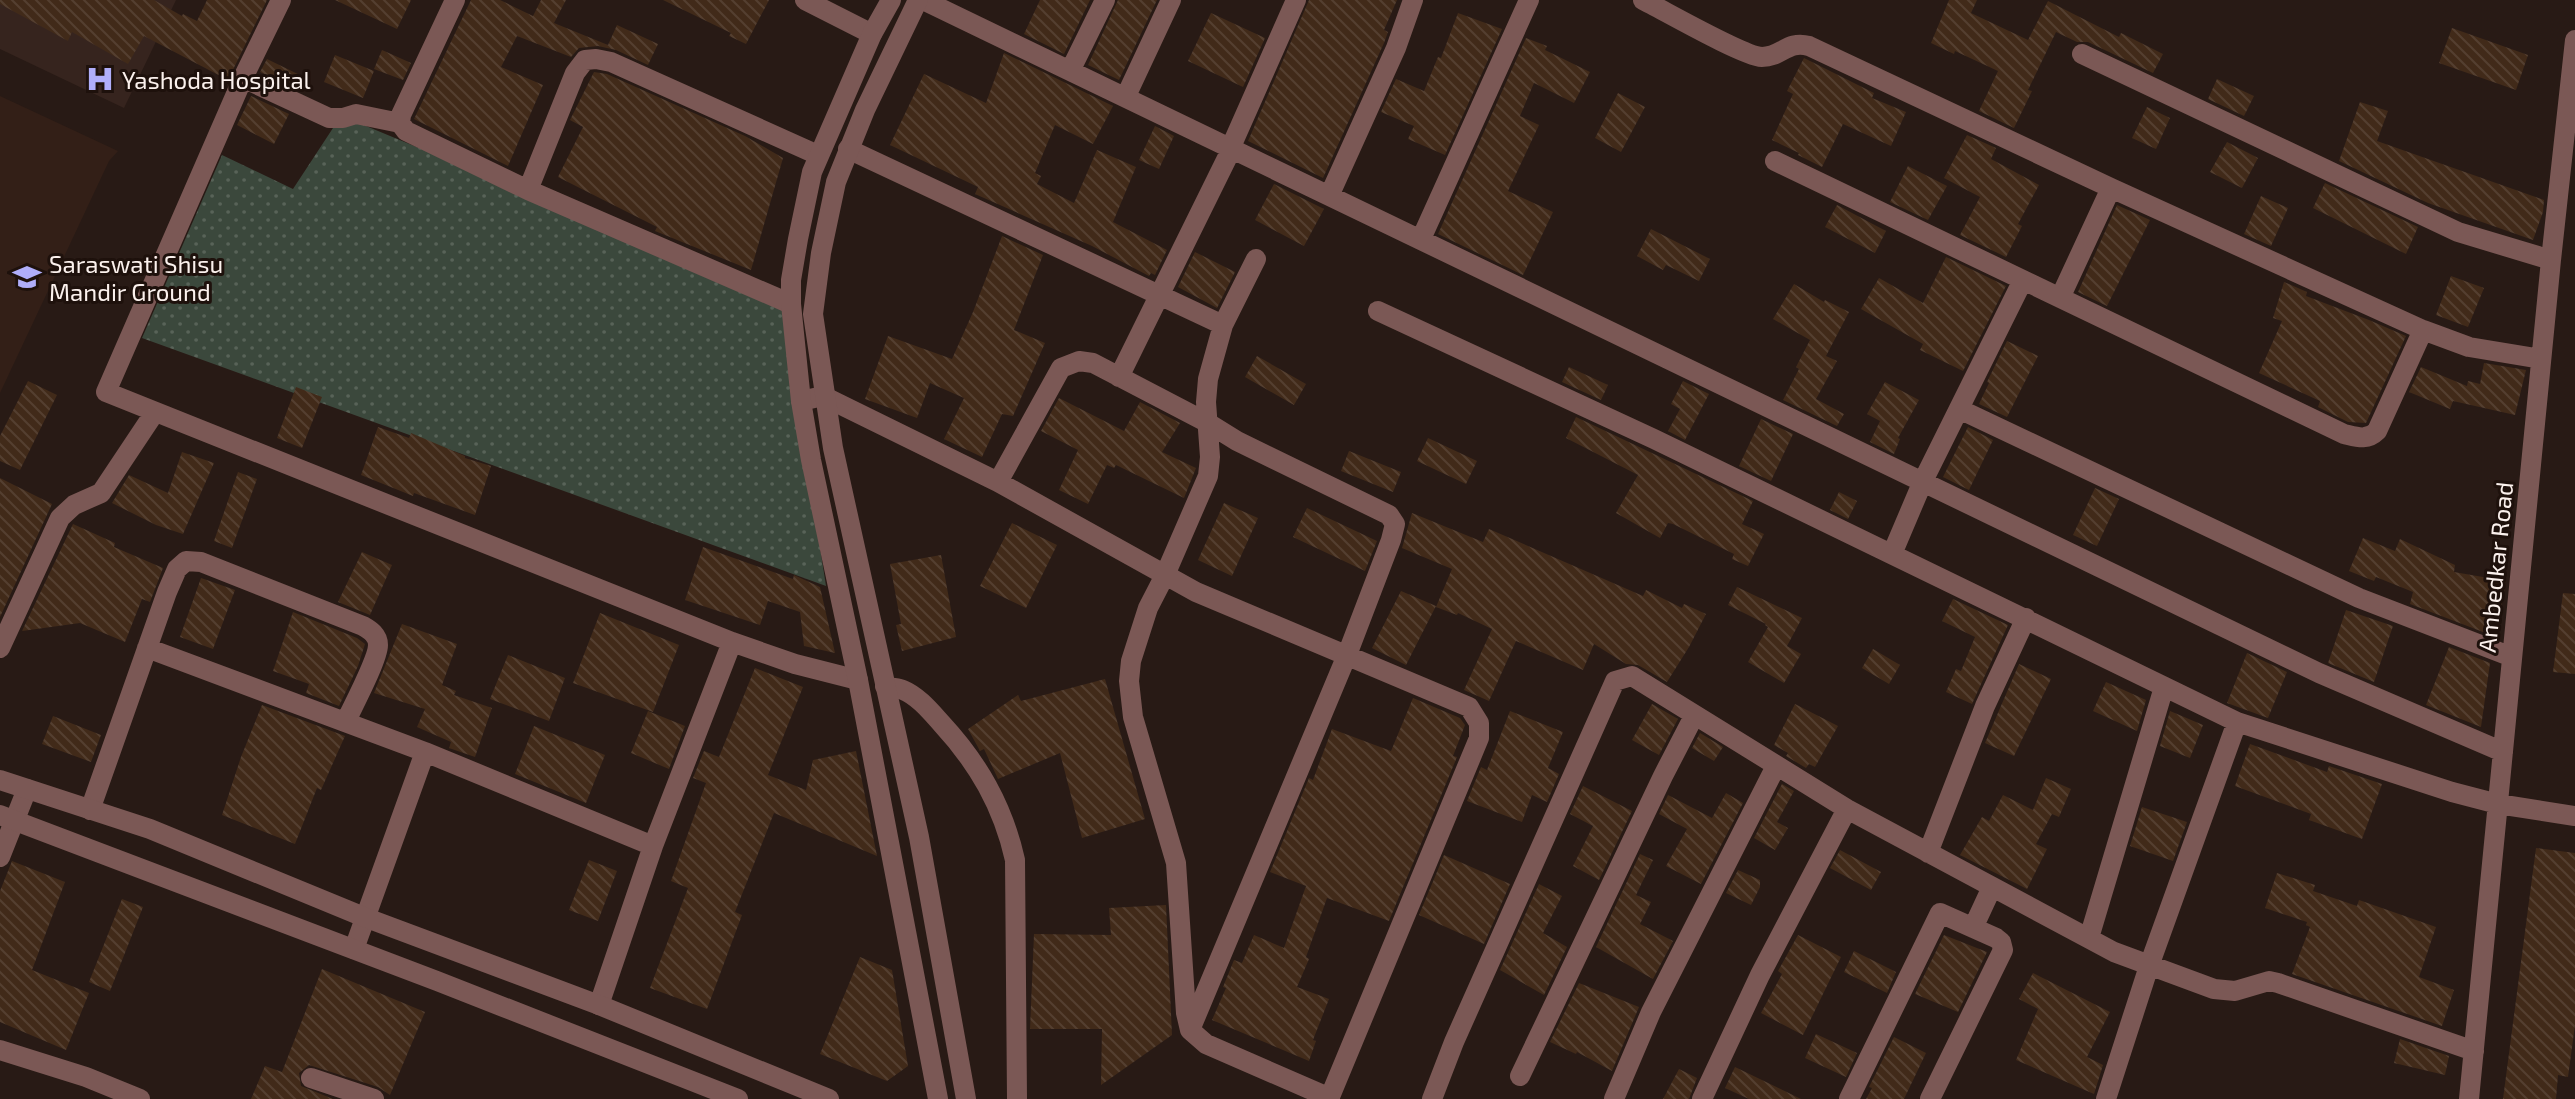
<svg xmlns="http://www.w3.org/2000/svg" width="2575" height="1099" font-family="'Exo 2',sans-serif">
  <defs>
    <pattern id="grass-dots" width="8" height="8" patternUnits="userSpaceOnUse" patternTransform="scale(2)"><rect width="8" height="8" fill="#3b483c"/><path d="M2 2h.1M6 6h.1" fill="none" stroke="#586358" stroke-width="1.8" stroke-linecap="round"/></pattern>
    <pattern id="building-back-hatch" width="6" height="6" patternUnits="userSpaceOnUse" patternTransform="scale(2)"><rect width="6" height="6" fill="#412a19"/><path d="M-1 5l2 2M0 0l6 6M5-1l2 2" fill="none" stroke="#543f30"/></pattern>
  </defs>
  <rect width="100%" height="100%" fill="#281a15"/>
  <!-- built -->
  <path fill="#331f17" d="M0,96L118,151L109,161L0,393Z"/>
  <!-- medical -->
  <path fill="#36241e" d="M0,0H176L124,108L0,49Z"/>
  <!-- grass -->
  <path fill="url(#grass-dots)" d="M354,121L781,298L826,586L142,338L222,155L293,189L333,128Z"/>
  <!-- building -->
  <path fill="url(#building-back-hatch)" d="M0,0H154L182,16L183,14L197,21L207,0H267L228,80L144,36L128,64L72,32L68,41L0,4Z
    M335,0H411L397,29Z
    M471,0H500L533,16L541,0H566L554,23L608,45L617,25L658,44L648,65L616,50L598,46L579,48L571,57L517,36L501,67L543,85L508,166L414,119Z
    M663,0H769L746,44L729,36L731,33Z
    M1040,0H1090L1064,54L1024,34Z
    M1118,0H1157L1119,80L1088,65Z
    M1309,0H1397L1384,30L1388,32L1384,43L1323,178L1248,141Z
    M1949,0H1977L1971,13L2028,40L2048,1L2119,37L2121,33L2163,54L2153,73L2088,42H2077L2056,32L2028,90L2032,91L2014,128L1979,111L1998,71L1955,51L1954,54L1931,43Z
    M1211,13L1265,38L1243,87L1188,61Z
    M1458,13L1502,29L1445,155L1408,139L1414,126L1381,112L1396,79L1424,91L1438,57L1441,58Z
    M2452,28L2528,55L2516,90L2439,63Z
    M1526,38L1547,46L1545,50L1590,72L1574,103L1534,83L1520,116L1539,125L1508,191L1553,212L1523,275L1438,234Z
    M382,50L411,63L403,80L374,69Z
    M1004,53L1113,106L1093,144L1055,125L1035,173L1041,176L1037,184L1074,203L1097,150L1136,167L1113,222L1167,250L1155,275L1151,273L1149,276L1092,246L975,194L978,187L890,145L924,74L986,103Z
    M335,55L374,71L363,98L324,82Z
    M1804,58L1874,93L1872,98L1906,112L1891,146L1843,124L1822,167L1798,155L1799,153L1772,140L1793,94L1787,91Z
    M267,59L308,79L302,91L260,72Z
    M594,72L607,74L745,136L783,158L751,270L655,231L657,227L558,177L583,127L570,120Z
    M2217,79L2254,96L2244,116L2208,99Z
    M1618,93L1645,107L1621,152L1595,138Z
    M251,96L289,114L274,144L237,125Z
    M2360,102L2388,111L2377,141L2544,200L2543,212L2533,240L2428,203L2339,161Z
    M2147,107L2170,118L2156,149L2132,138Z
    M1155,126L1174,136L1159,169L1139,160Z
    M1967,135L1996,148L1991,159L2039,185L2018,224L2022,226L2006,257L1960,235L1980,197L1944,178Z
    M2227,142L2258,158L2242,188L2210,172Z
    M1908,166L1947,186L1928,220L1890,202Z
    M2325,183L2418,227L2406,254L2313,208Z
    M1274,184L1324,209L1304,246L1255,220Z
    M2261,196L2288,208L2271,246L2244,234Z
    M1837,205L1886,231L1875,253L1825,227Z
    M2117,205L2150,220L2107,306L2078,292Z
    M1651,229L1710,259L1699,281L1666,265L1663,270L1637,256Z
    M1002,236L1043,255L1014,330L1045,343L1013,416L1002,414L982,457L944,439L964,398L930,383L917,418L865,399L888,336L952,359L973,312Z
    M1195,252L1235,272L1217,308L1178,287Z
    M1946,257L2006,286L1963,371L1920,350L1923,344L1861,309L1879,278L1923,303Z
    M2451,276L2484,288L2468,327L2436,315Z
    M2284,282L2307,292L2306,296L2369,320L2406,336L2366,423L2348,422L2318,407L2320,401L2259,373L2282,321L2273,318Z
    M1794,284L1824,302L1825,300L1849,312L1826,356L1837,361L1816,399L1844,414L1837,426L1783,400L1799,369L1796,367L1810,340L1773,319Z
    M2007,341L2038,356L2007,417L1979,404L1989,383L1987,382Z
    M1257,356L1306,384L1294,405L1245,377Z
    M2484,363L2526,370L2515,415L2453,401L2450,409L2409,392L2421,367L2467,386L2468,381L2480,384Z
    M1569,367L1608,385L1601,400L1562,382Z
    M28,381L57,395L20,470L0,461V436Z
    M1683,381L1709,394L1685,440L1668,431L1680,409L1671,404Z
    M1885,382L1919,400L1898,438L1900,439L1894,454L1870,442L1880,421L1867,414Z
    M296,387L322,397L302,448L277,438Z
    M1059,398L1124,431L1140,402L1180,423L1162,452L1196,468L1184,498L1116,465L1114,468L1107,465L1088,504L1059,490L1078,450L1041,431Z
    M1576,417L1753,501L1742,524L1764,534L1748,566L1732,559L1734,554L1673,524L1668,523L1660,538L1616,513L1638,475L1566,438Z
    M1761,419L1793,434L1771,481L1739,466Z
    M378,427L409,438L411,433L465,456V458L491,466L475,515L414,493L413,496L361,475Z
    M1968,427L1993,440L1969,490L1943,477Z
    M1428,438L1477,461L1466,484L1417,461Z
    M1349,451L1401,472L1393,492L1341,471Z
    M182,452L214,463L183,534L156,525L112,503L129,475L168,493Z
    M238,472L257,479L232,548L214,541Z
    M0,478L52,504L0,617Z
    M2095,488L2119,499L2097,546L2073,535Z
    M1839,492L1857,501L1848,519L1830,510Z
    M1224,503L1258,518L1232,576L1198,560Z
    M1307,508L1377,541L1365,571L1293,537Z
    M1412,513L1483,542L1489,529L1643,596L1646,590L1682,608L1684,604L1706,614L1689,647L1667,682L1638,665L1626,664L1594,644L1583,670L1516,641L1489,701L1464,690L1492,629L1458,613L1457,615L1436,607L1452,569L1402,548Z
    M1012,523L1057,545L1026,608L980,586Z
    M73,524L115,543L114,547L163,568L150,602L142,599L125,642L80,623L22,631Z
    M2363,538L2395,551L2400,539L2455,565L2454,572L2506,581L2496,637L2410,604L2413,592L2376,577L2374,581L2349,571Z
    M703,547L793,579L794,575L820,587L835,653L804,646L800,612L768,601L760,625L685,600Z
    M362,552L392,565L370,615L338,602Z
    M941,555L956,637L902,651L896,625L901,624L890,564Z
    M201,578L235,590L213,649L180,637Z
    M1737,587L1802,618L1787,646L1801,654L1784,683L1748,662L1768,627L1765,625L1766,624L1728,605Z
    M1401,591L1436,606L1406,665L1372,648Z
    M2563,593L2575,594V674L2553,672Z
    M1953,599L2008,625L1972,704L1946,692L1956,669L1961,671L1975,637L1942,621Z
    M2346,610L2393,626L2374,682L2328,663Z
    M293,612L357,638L365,644L358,666L339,706L306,693L309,684L273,671Z
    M600,613L679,645L653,712L573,683Z
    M402,624L457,644L442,685L456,691L454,695L492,708L475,757L449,748L451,742L417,727L425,709L374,693Z
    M2449,647L2490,663L2481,727L2426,705Z
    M1873,649L1900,665L1889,684L1862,668Z
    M2247,653L2287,672L2268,718L2227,703Z
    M508,655L565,678L549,721L490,699Z
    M2019,664L2051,679L2014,756L1985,743Z
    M755,668L803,687L768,775L806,790L813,760L856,751L877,856L774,813L735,912L742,915L707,1009L650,988L688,888L671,881L706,783L693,778L704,751L719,757Z
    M1105,679L1145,819L1082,838L1060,753L998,779L984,749L980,751L968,729L1018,695L1021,701Z
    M2106,682L2146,700L2137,731L2093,711Z
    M1413,698L1460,718L1465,725L1453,756L1457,757L1389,921L1327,898L1306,957L1309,959L1297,987L1329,999L1313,1040L1316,1041L1309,1061L1212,1020L1226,988L1223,987L1234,960L1242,963L1254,935L1284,948L1306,886L1270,872L1309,778L1313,780L1332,729L1391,751Z
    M1652,704L1678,719L1659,755L1632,740Z
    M1795,704L1838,726L1815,767L1809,764L1806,768L1786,756L1788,753L1774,745Z
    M262,705L345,736L321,790L317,788L295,844L222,815L241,757Z
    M648,711L685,726L669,769L631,753Z
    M1510,711L1563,732L1548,768L1559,774L1547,802L1532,795L1522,822L1467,801L1481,767L1487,770Z
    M2170,711L2203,725L2190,758L2160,746Z
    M53,716L101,735L91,762L42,744Z
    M534,726L605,755L586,803L515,774Z
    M1700,733L1723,747L1714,761L1692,748Z
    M2250,744L2327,772L2329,766L2382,784L2362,839L2309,820L2311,814L2235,786Z
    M2046,778L2071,789L2059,817L2052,814L2036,844L2047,849L2027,889L1960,855L1982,817L1989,821L2003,795L2033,810Z
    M1782,784L1794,791L1777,822L1788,828L1775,850L1754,838Z
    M1583,786L1632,811L1599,880L1573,866L1593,826L1570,814Z
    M1726,793L1743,803L1701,884L1666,866L1687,829L1659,814L1668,795L1712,818Z
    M2142,807L2187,822L2173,861L2130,846Z
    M2536,848L2575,853V1025L2568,1077L2558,1075L2556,1099H2503Z
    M1840,850L1881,872L1871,890L1830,868Z
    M1640,854L1653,860L1636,895L1651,902L1640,924L1673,941L1653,979L1596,947Z
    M1444,855L1510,884L1484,944L1419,915Z
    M589,860L617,871L598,921L569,910Z
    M12,861L65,882L32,970L89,993L66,1050L0,1022V891Z
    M1738,870L1760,880V887L1751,905L1726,893Z
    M2277,873L2315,885L2313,891L2357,906L2359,900L2436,927L2419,977L2454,990L2442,1026L2292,974L2310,927L2306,925L2307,922L2265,908Z
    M1539,884L1562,896L1543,933L1567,947L1544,995L1500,970Z
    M122,899L143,907L110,991L89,982Z
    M1166,905L1172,1035L1101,1085L1102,1029H1030L1034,934L1111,935L1109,908Z
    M1798,935L1841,957L1803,1035L1761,1013L1782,974L1778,971Z
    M1944,935L1987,952L1958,1012L1915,994Z
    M1854,951L1896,972L1887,993L1844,972Z
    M860,957L892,970L908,1066L887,1081L820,1054Z
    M322,969L425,1012L390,1095L378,1087L309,1065L299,1073L301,1086L333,1099H251L265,1066L282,1072Z
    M2033,973L2110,1012L2087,1057L2103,1065L2094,1094L2016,1060L2038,1009L2019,999Z
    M1579,983L1639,1007L1612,1071L1577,1052L1576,1054L1550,1042Z
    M1816,1034L1857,1053L1846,1077L1805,1058Z
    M1894,1037L1926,1053L1904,1099H1866L1872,1088L1869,1087Z
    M2400,1039L2449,1056L2445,1075L2394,1063Z
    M1735,1067L1801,1099H1749L1725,1088Z
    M1679,1069L1697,1078L1689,1099H1663Z"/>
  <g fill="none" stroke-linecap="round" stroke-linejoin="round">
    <!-- minor -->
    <path stroke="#7b5855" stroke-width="20" d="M281,0L243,78L106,392L732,642L795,664L858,680
      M455,0L401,115L400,123L406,131L528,190L791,304
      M805,0L872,34
      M923,0L2319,673L2503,752
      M1643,0C1665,11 1743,56 1762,57C1782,57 1787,40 1809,46L2111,188L2423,330L2469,347L2541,359
      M2082,54L2458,232L2551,260
      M1071,69L1105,0
      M243,78L329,118H343L356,114L400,123
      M1126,96L1171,0
      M848,149L1223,325
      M1775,161L2344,434C2357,437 2367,441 2377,431L2423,330
      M528,190L575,73L585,60L596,59L611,62L818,155
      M1330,194L1396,48L1413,0
      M1421,239L1529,0
      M1256,259L1223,325L1208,379L1206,402L1210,457L1208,476L1165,575L1148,608L1131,661L1129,681L1133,717L1176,863L1186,1013L1190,1030L1206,1044L1330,1098
      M2060,298L2111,188
      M1378,311L1654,439L2237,722L2452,792L2498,804L2575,816
      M1119,377L1232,148L1234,140L1296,0
      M801,401L823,396L998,482L1196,592L1469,707L1479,723V738L1329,1099
      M1959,409L2359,598L2512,657
      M998,482L1061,368L1079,361L1093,363L1208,423L1237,441L1389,515L1395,524L1391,540L1347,655L1190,1030
      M1892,554L1923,481L2023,280
      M0,648L60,518L74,505L101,493L155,412
      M147,648L425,752L354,949
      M885,686C890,688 898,688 903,690C918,696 931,712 941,723C978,763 1003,806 1015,860L1017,1099
      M425,752L653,846
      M90,810L167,592L177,569L186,561L201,562L363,626C370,630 378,635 378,645C378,659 353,706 346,721
      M1928,853L1985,706L2026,618
      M0,857L27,789
      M1973,928L1992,887
      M2089,938L2164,687
      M599,1005L653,846L732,642
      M0,1050L86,1077L140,1099
      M1520,1076L1663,776L1694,716
      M311,1078L374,1099
      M1432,1099L1454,1042L1615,681L1632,676L1847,809L2114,952L2214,989L2235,991L2269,981L2278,983L2474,1051
      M1614,1099L1651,1012L1776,766
      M1702,1099L1760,975L1847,809
      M1849,1099L1940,913L1996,938L2001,942L2003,950L1930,1099
      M2106,1099L2149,966L2237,722
      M2469,1099L2551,260L2575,40"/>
    <!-- tertiary -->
    <path stroke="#7b5855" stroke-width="20" d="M891,0L872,34L812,172L798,239L791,280V304L801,401L811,460L858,680L938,1099
      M918,0L865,110L836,182L821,253L813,314L833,448L919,837L966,1099
      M0,780L150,829L364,917L599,1005L829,1099
      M0,815L437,981L738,1099"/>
  </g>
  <!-- icons -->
  <defs>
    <symbol id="hospital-bare" viewBox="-9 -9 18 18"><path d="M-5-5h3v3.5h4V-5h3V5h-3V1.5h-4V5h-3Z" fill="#b0aefa" stroke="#1e110c" stroke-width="2.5" paint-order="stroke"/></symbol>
    <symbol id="school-bare" viewBox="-9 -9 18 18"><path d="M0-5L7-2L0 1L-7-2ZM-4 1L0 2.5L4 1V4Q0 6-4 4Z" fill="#b0aefa" stroke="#1e110c" stroke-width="2.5" paint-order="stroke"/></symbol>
  </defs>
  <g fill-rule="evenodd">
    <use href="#hospital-bare" x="80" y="59" width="40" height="40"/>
    <use href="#school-bare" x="7" y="257" width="40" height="40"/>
  </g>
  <g text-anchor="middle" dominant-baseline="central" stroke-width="6" stroke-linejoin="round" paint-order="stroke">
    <!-- poi labels -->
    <g font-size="24" fill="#fbf1ed" stroke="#1e110c" text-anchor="start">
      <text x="122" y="79">Yashoda Hospital</text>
      <text x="49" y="263">Saraswati Shisu<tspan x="49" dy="28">Mandir Ground</tspan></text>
    </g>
    <!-- street labels -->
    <g font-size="24" fill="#fbf1ed" stroke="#1e110c">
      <text transform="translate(2495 567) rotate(-84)">Ambedkar Road</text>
    </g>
  </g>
</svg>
